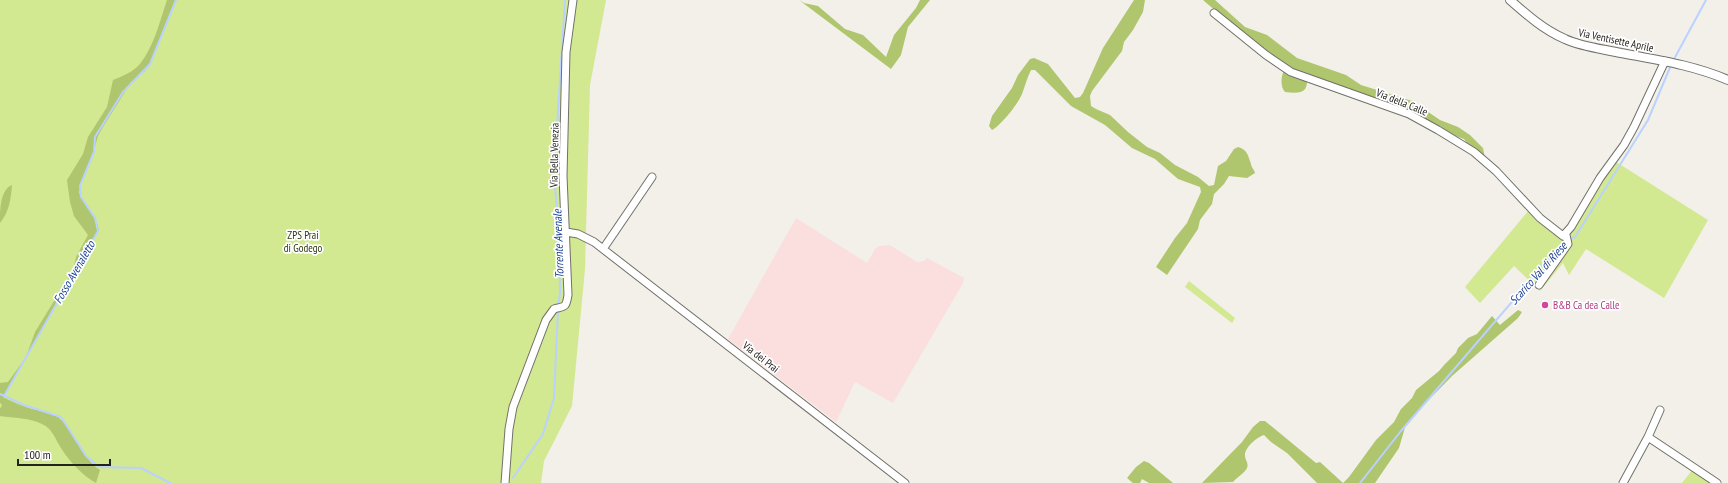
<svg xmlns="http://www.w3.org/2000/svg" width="1728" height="483" font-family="'PT Sans Narrow',sans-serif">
  <rect width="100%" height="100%" fill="#f2f0e9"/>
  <!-- industrial -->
  <path fill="#fadfde" d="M796,218L867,263L875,249L879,246L890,245L917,262L924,261L927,258L964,278L963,283L893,403L855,382L836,422L728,339Z"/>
  <!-- green -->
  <path fill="#d2e891" d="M0,0H606L590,85L585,269L572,406L544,461L541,483H0Z
    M1613,160L1708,220L1664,298L1586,249L1569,275L1563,263L1540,291L1514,266L1480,303L1465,287L1529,210L1523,204L1566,242Z
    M1189,281L1235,318L1232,323L1185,287Z
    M1693,469L1714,483H1682Z"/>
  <!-- forest -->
  <path fill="#afc56e" d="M167,0H175L150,65L145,71L131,82L103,127L98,136L94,150L81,182L79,193L96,220L99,230L3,397C12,402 22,406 32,409C42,411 50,411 58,417C76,432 80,457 100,470L96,483C83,476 69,461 61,448C55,439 53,429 42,424C30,418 14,418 0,416V409L2,405L0,403V383L8,382L26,357L35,332L73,270L76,257L88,235L74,216L70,202L67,180L83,154L88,137L107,107L113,80C123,76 133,72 140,64C154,46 160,21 167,0Z
    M799,0L804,3L818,6L845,29L863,35L886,57L894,35L916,8L920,0H930L908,27L901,55L891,69Z
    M1134,0H1145L1143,12L1133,30L1124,42L1122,51L1092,91L1090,96L1091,106L1096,109L1110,115L1128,132L1147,147L1160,153L1175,165L1198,177L1209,186L1214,185L1218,166L1226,161L1234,149L1238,147C1248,150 1248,156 1251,164C1251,167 1254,169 1255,173L1247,178L1229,176L1224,184L1214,194L1212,204L1200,220L1198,229L1167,275L1156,267L1175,238L1187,223L1201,192L1200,187L1178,179L1155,159L1132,148L1105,125L1071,106L1035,70H1031C1027,78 1025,86 1022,94C1018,104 1001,125 992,130L989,126L992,116L1012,88L1018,75L1030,59L1034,58L1048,64L1075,98L1080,97L1083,93L1103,48Z
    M1203,0H1215L1245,27L1267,35L1297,58L1346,75L1361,85L1412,101L1440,120L1458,127L1470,135L1483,148L1485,158L1476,156L1464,139L1444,132L1442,127L1438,125L1381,100L1316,77H1312L1307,79C1308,95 1297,93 1285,92C1280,86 1281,77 1284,70Z
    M12,185C11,199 9,212 0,223C0,210 0,190 12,185Z
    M1518,310L1522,312L1518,318L1452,376L1416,413L1406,424L1399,448L1375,483H1317L1287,453L1271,442L1264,435C1257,437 1244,448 1245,456C1245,460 1249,463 1247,468C1245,473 1237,477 1233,482L1202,483L1242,442L1253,427L1260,421H1265L1316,463L1320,462L1343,483L1349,477L1376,440L1394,422L1401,409L1412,398L1416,390L1439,371L1445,364L1456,353L1458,348L1468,338L1477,334L1492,316L1500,325Z
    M1144,461L1149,463L1173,483H1149L1142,479L1140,483H1133L1127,478L1136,467Z"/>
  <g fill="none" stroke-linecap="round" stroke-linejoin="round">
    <!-- stream -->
    <path stroke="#b9d2ff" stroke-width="2" d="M1673,61L1706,0
      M1570,239L1575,237L1648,120L1671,65
      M558,306L560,293L559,234L554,175L565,0
      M0,394L24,405L61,417L86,456L99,467L141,468L170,483
      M4,396L98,231L95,218L81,197L80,186L94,152L95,137L123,92L150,64L176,0
      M513,478L543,434L554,398L558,310
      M1360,483L1401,431L1565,240"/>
    <defs>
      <path id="minor" d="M1214,13L1266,55L1291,72L1409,114L1438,130L1474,152L1496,171L1540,218L1563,236L1571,227L1600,178L1624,145L1634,127L1665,61
        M566,232L578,234L594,242L905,483
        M603,249L652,177
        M1539,285L1568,244L1566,235
        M1648,437L1660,410
        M505,483L509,429L513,407L546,320L554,309C565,306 566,308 568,295L563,176L566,52L573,0
        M1623,483L1648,437L1717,483"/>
      <path id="major" d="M1510,0C1527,15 1544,30 1565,39C1582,47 1603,49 1621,53C1658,60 1693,65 1728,80"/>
    </defs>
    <!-- minor casing -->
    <use href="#minor" stroke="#717069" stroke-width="9"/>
    <!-- major casing -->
    <use href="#major" stroke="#717069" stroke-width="10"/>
    <!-- minor -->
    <use href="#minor" stroke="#fff" stroke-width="7"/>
    <!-- major -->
    <use href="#major" stroke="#fff" stroke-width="8"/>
  </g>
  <!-- markers -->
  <circle fill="#d1479c" stroke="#fff" stroke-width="1.5" cx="1545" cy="305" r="4"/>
  <g text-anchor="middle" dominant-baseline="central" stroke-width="3.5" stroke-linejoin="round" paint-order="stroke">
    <!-- street labels -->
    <g font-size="11" fill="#242321" stroke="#fff">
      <text transform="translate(1616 40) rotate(12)">Via Ventisette Aprile</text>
      <text transform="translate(1402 102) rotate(22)">Via della Calle</text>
      <text transform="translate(554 155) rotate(-89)">Via Bella Venezia</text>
      <text transform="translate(761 357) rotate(38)">Via dei Prai</text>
    </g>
    <!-- park labels -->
    <g font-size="11" fill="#2e3611" stroke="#fff">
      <text x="303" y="235">ZPS Prai<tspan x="303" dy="13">di Godego</tspan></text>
    </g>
    <!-- hotel labels -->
    <g font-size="11" fill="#b23c85" stroke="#fff" text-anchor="start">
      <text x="1553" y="305">B&amp;B Ca dea Calle</text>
    </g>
    <!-- water labels -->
    <g font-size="12" font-style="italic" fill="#1b4296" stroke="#fff">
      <text transform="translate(558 244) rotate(-92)">Torrente Avenale</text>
      <text transform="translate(74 272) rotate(-60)">Fosso Avenaletto</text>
      <text transform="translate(1538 273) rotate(-48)">Scarico Val di Riese</text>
    </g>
  </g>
  <!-- scale -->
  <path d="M18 459v6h92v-6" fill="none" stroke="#242321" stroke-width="2"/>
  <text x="24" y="459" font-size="12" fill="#242321" stroke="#ffffff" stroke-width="3" paint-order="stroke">100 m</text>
</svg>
